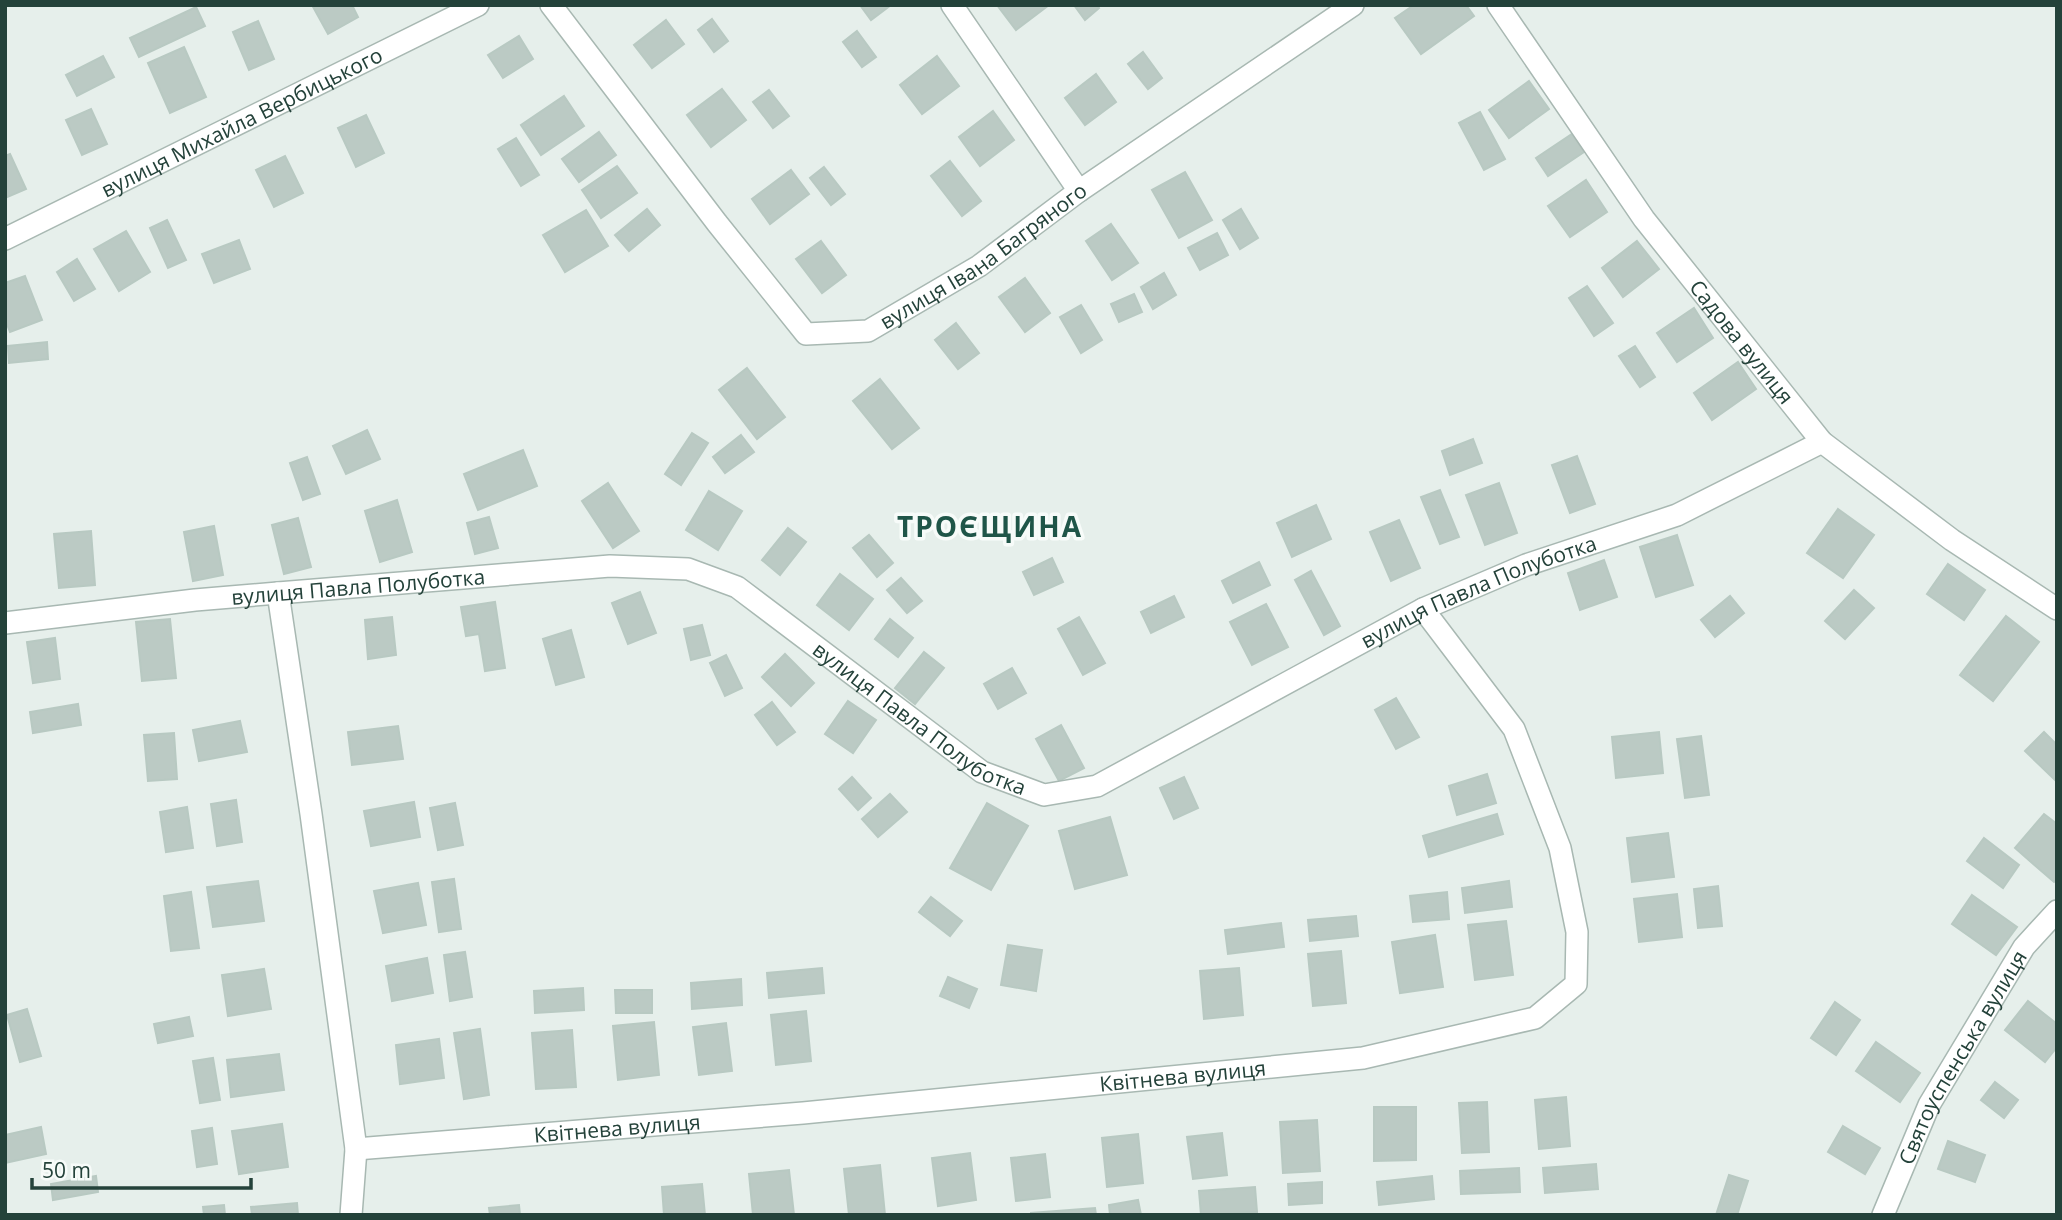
<svg xmlns="http://www.w3.org/2000/svg" width="2062" height="1220" font-family="'Open Sans',sans-serif">
  <rect width="100%" height="100%" fill="#e6efeb"/>
  <!-- building -->
  <path fill="#bbcac4" stroke="#b8c9c2" stroke-width="2" d="M312,5H352L358,17L328,34Z
    M860,5H891L871,20Z
    M997,5H1049L1016,30Z
    M1074,5H1097L1099,8L1085,20Z
    M1414,5H1466L1474,16L1421,54L1395,18Z
    M196,7L205,26L139,57L130,38Z
    M712,19L728,41L714,52L698,30Z
    M666,20L684,44L652,68L634,45Z
    M258,21L274,59L249,70L233,32Z
    M857,31L876,57L862,67L843,42Z
    M519,36L533,59L503,78L488,55Z
    M184,47L206,97L170,113L148,63Z
    M1143,52L1162,78L1148,89L1128,64Z
    M103,56L114,77L77,96L66,75Z
    M937,56L959,86L922,114L900,85Z
    M1096,74L1116,102L1085,125L1065,98Z
    M1529,81L1549,109L1509,138L1489,110Z
    M722,89L746,120L711,147L687,115Z
    M769,90L789,116L773,128L753,102Z
    M564,96L584,126L541,155L521,125Z
    M91,109L107,144L82,155L66,120Z
    M993,111L1014,140L980,166L959,137Z
    M1480,112L1505,159L1484,170L1459,123Z
    M366,115L384,153L356,167L338,128Z
    M599,132L616,155L579,182L562,159Z
    M1572,134L1584,152L1548,176L1536,158Z
    M516,138L539,175L521,186L498,149Z
    M10,154L26,189L5,198V156Z
    M285,156L303,193L274,207L256,170Z
    M950,161L981,201L962,216L931,176Z
    M617,166L637,193L601,218L582,190Z
    M824,167L845,194L831,205L810,178Z
    M791,170L809,194L770,224L752,199Z
    M1185,172L1212,220L1179,238L1152,190Z
    M1586,180L1607,212L1570,237L1548,206Z
    M647,209L660,225L629,251L615,235Z
    M1241,209L1258,238L1240,249L1223,220Z
    M586,210L608,246L565,272L543,235Z
    M167,220L186,260L168,268L150,228Z
    M1111,224L1138,263L1112,280L1086,241Z
    M126,231L150,272L119,291L94,249Z
    M1217,233L1228,255L1200,270L1188,248Z
    M239,240L250,269L214,283L202,254Z
    M821,241L846,275L822,293L796,259Z
    M1637,241L1659,269L1623,297L1602,268Z
    M77,259L95,289L74,301L57,272Z
    M1164,273L1176,295L1153,309L1141,287Z
    M25,276L42,320L10,332L5,319V283Z
    M1025,278L1050,313L1025,332L999,297Z
    M1587,286L1613,323L1594,336L1569,298Z
    M1134,294L1142,312L1119,322L1111,304Z
    M1081,305L1102,340L1081,353L1060,317Z
    M1694,308L1713,338L1677,362L1657,333Z
    M956,323L979,353L958,369L935,340Z
    M47,342L48,359L9,363L8,346Z
    M1635,346L1655,377L1640,387L1619,356Z
    M1738,362L1756,389L1712,420L1694,393Z
    M747,368L785,417L757,439L719,390Z
    M880,379L919,428L892,449L853,401Z
    M367,430L380,459L346,474L333,446Z
    M692,433L708,443L681,485L665,474Z
    M741,435L754,452L725,473L713,457Z
    M1473,439L1482,463L1450,475L1442,451Z
    M523,450L537,486L478,510L464,474Z
    M1577,456L1595,504L1570,513L1552,465Z
    M307,457L320,494L303,500L290,463Z
    M608,483L639,531L613,548L582,501Z
    M1499,483L1517,533L1485,545L1466,495Z
    M1440,490L1459,537L1440,544L1421,497Z
    M709,491L742,511L718,550L686,530Z
    M397,500L412,552L380,562L365,511Z
    M1316,505L1331,539L1292,557L1277,523Z
    M1838,509L1874,535L1843,578L1807,553Z
    M489,517L498,548L475,554L467,523Z
    M298,518L311,567L284,574L272,525Z
    M1399,520L1420,568L1391,581L1370,532Z
    M214,526L223,575L193,581L184,532Z
    M788,528L806,542L780,575L762,560Z
    M91,531L95,585L59,588L54,534Z
    M869,535L893,563L877,577L853,548Z
    M1677,535L1693,585L1656,597L1640,547Z
    M1052,558L1063,582L1034,595L1023,572Z
    M1604,560L1617,597L1580,610L1568,573Z
    M1259,562L1270,585L1233,603L1222,581Z
    M1948,564L1985,590L1964,620L1927,594Z
    M1311,571L1340,626L1324,635L1295,580Z
    M840,574L873,599L849,630L817,605Z
    M901,578L922,601L907,613L887,590Z
    M1854,590L1874,608L1845,639L1825,621Z
    M640,592L656,633L628,644L612,603Z
    M1174,596L1184,617L1151,633L1141,612Z
    M1730,596L1744,613L1715,637L1701,620Z
    M495,602L505,668L485,671L479,634L466,636L461,607Z
    M1266,604L1288,647L1252,665L1230,622Z
    M2006,616L2039,642L1993,701L1960,675Z
    M392,617L396,655L368,659L365,620Z
    M1079,617L1105,663L1083,675L1058,629Z
    M170,619L176,678L142,681L136,622Z
    M890,619L913,638L898,657L875,639Z
    M702,625L710,655L691,660L684,629Z
    M571,630L584,677L556,685L543,639Z
    M55,638L60,679L33,683L27,642Z
    M924,652L944,668L915,704L895,688Z
    M785,654L814,683L791,706L762,677Z
    M726,655L742,688L725,696L710,663Z
    M1012,668L1026,693L998,709L984,684Z
    M1396,698L1419,737L1396,749L1375,710Z
    M848,701L876,720L853,753L825,734Z
    M772,702L795,732L777,745L755,715Z
    M78,704L81,725L33,733L30,712Z
    M240,721L247,752L199,761L193,730Z
    M1061,725L1084,768L1059,781L1036,739Z
    M398,726L403,759L352,765L348,732Z
    M1659,732L1663,773L1616,778L1612,737Z
    M2044,732L2057,745V782L2025,751Z
    M174,733L177,779L148,781L144,735Z
    M1701,736L1709,795L1685,798L1677,739Z
    M1487,774L1496,803L1457,815L1449,786Z
    M852,777L871,798L858,810L839,789Z
    M1184,777L1198,808L1174,819L1160,788Z
    M890,794L907,812L878,837L862,819Z
    M236,800L242,842L217,846L211,804Z
    M414,802L420,837L371,846L364,811Z
    M455,803L463,845L438,850L430,808Z
    M987,803L1028,826L991,890L950,868Z
    M187,807L193,848L166,852L160,812Z
    M1497,814L1503,834L1429,857L1423,836Z
    M2044,814L2057,824V879L2054,882L2015,848Z
    M1110,817L1127,875L1075,889L1059,831Z
    M1668,833L1674,877L1632,882L1627,838Z
    M1984,838L2019,865L2003,888L1967,861Z
    M454,879L461,929L439,932L432,882Z
    M258,881L264,921L213,927L207,887Z
    M1509,881L1512,907L1465,913L1462,888Z
    M418,883L426,925L383,933L374,891Z
    M1718,886L1722,926L1698,928L1694,889Z
    M191,892L199,948L171,951L164,896Z
    M1447,892L1449,919L1413,922L1410,896Z
    M1677,894L1682,937L1639,942L1634,899Z
    M1972,895L2017,927L1996,955L1952,924Z
    M931,897L962,921L950,936L919,912Z
    M1356,916L1358,936L1310,941L1308,920Z
    M1506,921L1513,975L1475,980L1468,925Z
    M1281,923L1284,947L1228,954L1225,930Z
    M1435,935L1443,987L1400,993L1392,942Z
    M1008,945L1042,950L1036,991L1001,985Z
    M1341,951L1346,1003L1313,1006L1308,954Z
    M465,952L472,997L450,1001L444,955Z
    M427,958L433,993L392,1001L386,966Z
    M822,968L824,993L769,998L767,973Z
    M1239,968L1243,1015L1204,1019L1200,971Z
    M264,969L271,1009L228,1016L222,975Z
    M948,977L977,989L969,1008L940,996Z
    M741,979L742,1005L692,1009L691,983Z
    M583,988L584,1010L535,1013L534,991Z
    M615,990H652V1013H616Z
    M2028,1001L2057,1024V1047L2045,1062L2005,1030Z
    M1835,1002L1860,1020L1836,1055L1811,1038Z
    M27,1009L41,1056L20,1062L7,1015Z
    M806,1011L811,1061L776,1065L771,1015Z
    M189,1017L193,1036L158,1043L154,1024Z
    M654,1022L659,1075L618,1080L613,1026Z
    M726,1023L732,1071L699,1075L693,1027Z
    M480,1029L489,1095L464,1099L454,1033Z
    M572,1030L576,1087L536,1089L532,1033Z
    M439,1039L444,1078L400,1084L396,1045Z
    M1876,1042L1920,1073L1900,1102L1856,1071Z
    M279,1054L284,1090L231,1097L227,1060Z
    M213,1058L220,1100L200,1103L193,1061Z
    M1995,1082L2018,1100L2004,1118L1981,1100Z
    M1566,1097L1570,1146L1539,1149L1535,1100Z
    M1487,1102L1489,1152L1462,1153L1459,1103Z
    M1374,1107H1416V1160L1374,1161Z
    M1317,1120L1320,1171L1283,1173L1280,1122Z
    M282,1124L288,1167L239,1174L232,1131Z
    M1843,1126L1880,1148L1865,1174L1828,1152Z
    M41,1127L46,1154L5,1163V1135Z
    M212,1128L217,1164L197,1167L192,1131Z
    M1222,1133L1227,1175L1193,1179L1187,1137Z
    M1138,1134L1143,1183L1107,1187L1102,1138Z
    M1948,1141L1985,1155L1975,1182L1938,1169Z
    M970,1153L976,1200L938,1206L932,1158Z
    M1045,1154L1050,1197L1016,1201L1011,1158Z
    M1596,1164L1598,1189L1545,1193L1543,1168Z
    M880,1165L885,1215H849L844,1169Z
    M1519,1168L1520,1192L1461,1194L1460,1171Z
    M789,1170L794,1215H753L749,1174Z
    M1729,1175L1748,1181L1737,1215H1716Z
    M96,1176L98,1192L53,1200L51,1184Z
    M1432,1176L1434,1199L1379,1205L1377,1182Z
    M1322,1182V1203L1289,1205L1288,1184Z
    M702,1184L705,1215H664L662,1187Z
    M1255,1187L1257,1212L1201,1215L1199,1191Z
    M1138,1200L1141,1215H1110L1109,1205Z
    M297,1203L298,1215H252L251,1207Z
    M224,1205L225,1215H204L203,1207Z
    M519,1205L520,1215H490L489,1208Z
    M1095,1208L1096,1215H1031V1213Z"/>
  <g fill="none" stroke-linecap="round" stroke-linejoin="round">
    <defs>
      <g id="minor">
        <path id="s1" d="M551,5L717,223L806,334L868,331L979,266L1079,191L1353,5"/>
        <path d="M952,5L1079,191"/>
        <path id="s2" d="M1498,5L1644,219L1822,442L1952,540L2057,609"/>
        <path id="s3" d="M5,239L478,5"/>
        <path d="M278,593L311,814L356,1149L351,1215"/>
        <path id="s4" d="M5,623L195,600L278,593L610,566L688,569L737,587L982,772L1044,795L1097,786L1423,609L1526,565L1677,515L1822,442"/>
        <path id="s5" d="M356,1149L803,1113L1363,1058L1535,1018L1576,984L1577,932L1560,848L1514,729L1423,609"/>
        <path id="s6" d="M1883,1215L1929,1105L2024,947L2057,911"/>
      </g>
    </defs>
    <!-- minor casing -->
    <use href="#minor" stroke="#a8b8b2" stroke-width="24"/>
    <!-- minor -->
    <use href="#minor" stroke="#fff" stroke-width="21"/>
  </g>
  <g text-anchor="middle" dominant-baseline="central" stroke-width="7" stroke-linejoin="round" paint-order="stroke">
    <!-- street labels -->
    <g font-size="21" fill="#24423a" stroke="#f7fbf9">
      <text stroke="none"><textPath href="#s3" startOffset="264">вулиця Михайла Вербицького</textPath></text>
      <text stroke="none"><textPath href="#s1" startOffset="616">вулиця Івана Багряного</textPath></text>
      <text stroke="none"><textPath href="#s2" startOffset="416">Садова вулиця</textPath></text>
      <text stroke="none"><textPath href="#s4" startOffset="355">вулиця Павла Полуботка</textPath></text>
      <text stroke="none"><textPath href="#s4" startOffset="1594">вулиця Павла Полуботка</textPath></text>
      <text stroke="none"><textPath href="#s4" startOffset="964">вулиця Павла Полуботка</textPath></text>
      <text stroke="none"><textPath href="#s6" startOffset="177">Святоуспенська вулиця</textPath></text>
      <text stroke="none"><textPath href="#s5" startOffset="830">Квітнева вулиця</textPath></text>
      <text stroke="none"><textPath href="#s5" startOffset="262">Квітнева вулиця</textPath></text>
    </g>
    <!-- district labels -->
    <g font-size="28" font-weight="bold" letter-spacing="2" fill="#1f5548" stroke="#f7fbf9">
      <text x="990" y="526">ТРОЄЩИНА</text>
    </g>
  </g>
  <!-- border -->
  <rect width="2062" height="1220" fill="none" stroke="#24423a" stroke-width="14"/>
  <!-- scale -->
  <path d="M32 1178v10h219v-10" fill="none" stroke="#24423a" stroke-width="3.5"/>
  <text x="42" y="1178" font-size="21" fill="#24423a" stroke="#f7fbf9" stroke-width="5" paint-order="stroke">50 m</text>
</svg>
